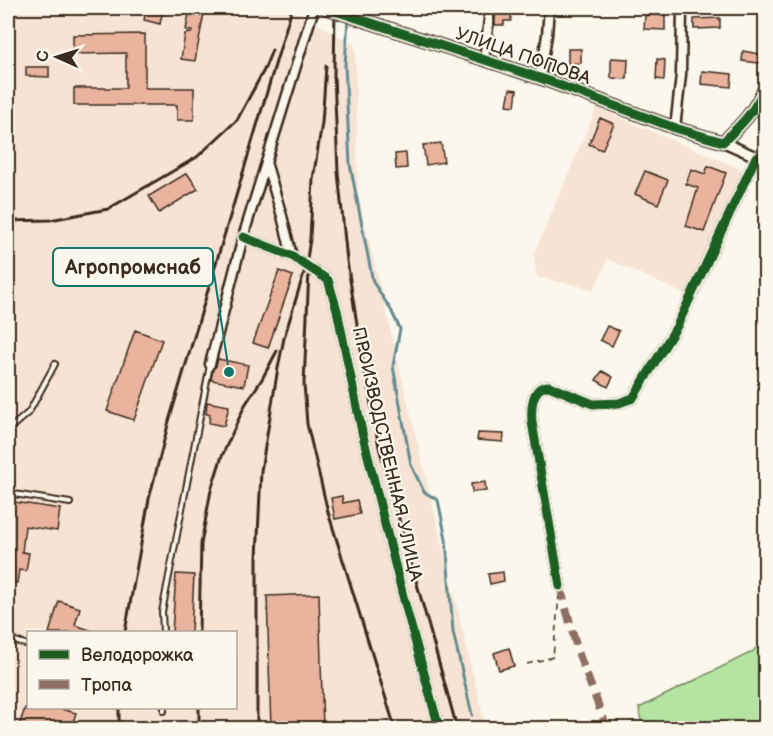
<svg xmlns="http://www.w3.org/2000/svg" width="773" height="736" font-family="'Balsamiq Sans',sans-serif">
  <rect width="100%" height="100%" fill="#fbf7ec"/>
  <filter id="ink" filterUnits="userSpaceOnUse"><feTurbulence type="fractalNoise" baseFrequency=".0167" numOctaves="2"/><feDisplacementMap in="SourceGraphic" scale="12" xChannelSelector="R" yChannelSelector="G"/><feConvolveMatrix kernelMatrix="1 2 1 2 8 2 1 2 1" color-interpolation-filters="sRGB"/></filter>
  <g filter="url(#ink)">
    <!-- built -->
    <path fill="#f6e3d4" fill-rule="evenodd" d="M8,8H289L355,45L358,195L486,728H8ZM28,632H236V708H28Z
      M597,107L660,135L743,170L686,295L608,259L594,289L537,277L534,254Z"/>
    <!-- green -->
    <path fill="#b4e3a2" stroke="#788660" stroke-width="1.5" d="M765,639V728H642L639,708L752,652Z"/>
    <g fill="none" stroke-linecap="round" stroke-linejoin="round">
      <!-- stream -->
      <path stroke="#638b8f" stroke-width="3" d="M348,17L345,65L350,164L373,282L391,310L400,329L393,366L411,465L424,492L438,500L446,539L453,632L472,715"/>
    </g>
    <!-- building -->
    <path fill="#e9b39d" stroke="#3b2a1e" stroke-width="1.5" d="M147,8L163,9L160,24L144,20Z
      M190,8H205L195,61L181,59L185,34L191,33L192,31L186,30Z
      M495,8H511V21H504V25H495Z
      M645,15H665V30L644,29Z
      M720,18V28L694,29V19Z
      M145,34V88H194V120H177V105H74V88H126V53L73,54V35Z
      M568,49H581V63L568,64Z
      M743,51L760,54L759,63L742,61Z
      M611,58L628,59L627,79L611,78Z
      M657,59L665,60L664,80L656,79Z
      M26,67H49V77L26,76Z
      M702,71L732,74L731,87L701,84Z
      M510,89L517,90L515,106L507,105Z
      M600,118L614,124L602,150L589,144Z
      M441,143L444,162L426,165L423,145Z
      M406,153L407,168L396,169L395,154Z
      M708,166L726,173L704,232L686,226L698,188L686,184L691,169L705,174Z
      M645,171L668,180L658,204L635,194Z
      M187,173L198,189L159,213L149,196Z
      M279,271L293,276L268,348L253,343Z
      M607,326L619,331L612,346L600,340Z
      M135,330L162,340L134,420L107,411Z
      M218,359L248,365L244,386L211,380L213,369L216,366Z
      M602,371L613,377L608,387L596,380Z
      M207,402L229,406L224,426L209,423L210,414H206Z
      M478,433L504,434L503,442L477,440Z
      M485,482L486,491L472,492L471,484Z
      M342,496L343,503L357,500L360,514L335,519L331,498Z
      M8,501L60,509L57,531L25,526L22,552L29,553L26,571L19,570L17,583L8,582Z
      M503,572L504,581L490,584L488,574Z
      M176,574L194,575L191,633H172Z
      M319,594L323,729H271L267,596Z
      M59,601L80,608L75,625L93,631V633H49Z
      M509,648L514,666L499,670L494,653Z
      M25,708H57L76,713L71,729H18Z"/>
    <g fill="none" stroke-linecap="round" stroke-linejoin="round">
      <defs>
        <path id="lane" d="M8,430L29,412L55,364
          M8,493L70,503
          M163,632L162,612L210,365
          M8,639L25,644
          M164,708V711"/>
        <path id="street" d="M484,60L489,19V8
          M540,78L547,35L549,8
          M675,128L681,75L682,8
          M723,142L766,161
          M266,162L282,216L292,256
          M243,237L292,256L328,280L337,310L362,432L381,509L405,604L439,728
          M210,364L243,237L314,8
          M560,586L532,422C531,409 531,386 549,386L593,404L619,403L633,398L677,326L756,157"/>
        <path id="secondary" d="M326,8L540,78L675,128L723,142C743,123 755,111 766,85"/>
      </defs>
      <!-- lane casing -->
      <use href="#lane" stroke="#3b2a1e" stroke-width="8"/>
      <!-- street casing -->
      <use href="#street" stroke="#3b2a1e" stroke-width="13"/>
      <!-- secondary casing -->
      <use href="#secondary" stroke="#3b2a1e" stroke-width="15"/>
      <!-- path -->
      <path stroke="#3b2a1e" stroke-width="1.5" stroke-dasharray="6 4.5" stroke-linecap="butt" d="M527,664L553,657L559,596"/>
      <!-- lane -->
      <use href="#lane" stroke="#fbf7ec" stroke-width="4"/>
      <!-- street -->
      <use href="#street" stroke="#fbf7ec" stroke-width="8"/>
      <!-- secondary -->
      <use href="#secondary" stroke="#fbf7ec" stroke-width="10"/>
      <!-- rail -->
      <path stroke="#3b2a1e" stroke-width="3" d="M335,8L334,75L338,172L347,261L362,356L379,447L457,728
        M8,221L50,220L108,209L197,157L237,120L264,70L272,50
        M309,270L304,384L307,424L328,512L395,728
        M125,632L149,499L169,421L292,8
        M199,632L201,544L211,490L222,456L245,405L262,379L277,351
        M119,708V728
        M199,708V728
        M257,728V558L261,471L278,368L284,338L306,266L310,239L313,179L322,123L326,66"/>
      <!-- quiet -->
      <path stroke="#8d6e63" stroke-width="8" stroke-dasharray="15 8" stroke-linecap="butt" d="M560,586L578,652L607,728"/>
      <defs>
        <path id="cycleway" d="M326,8L540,78L675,128L723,142C743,123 755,111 766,85
          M243,237L292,256L328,280L337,310L362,432L381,509L405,604L439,728
          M560,586L532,422C531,409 531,386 549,386L593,404L619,403L633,398L677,326L756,157"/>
      </defs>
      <!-- cycleway casing -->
      <use href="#cycleway" stroke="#fbf7ec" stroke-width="13"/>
      <!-- cycleway -->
      <use href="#cycleway" stroke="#1b5e20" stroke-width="9"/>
    </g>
  </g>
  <g text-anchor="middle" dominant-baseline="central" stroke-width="4.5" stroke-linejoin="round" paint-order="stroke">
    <!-- street labels -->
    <g font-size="18" fill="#3b2a1e" stroke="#fbf7ec">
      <text transform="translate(523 56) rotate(19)">УЛИЦА ПОПОВА</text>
      <text transform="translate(387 454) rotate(77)">ПРОИЗВОДСТВЕННАЯ УЛИЦА</text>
    </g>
  </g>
  <!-- callouts -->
  <path fill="none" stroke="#0f766e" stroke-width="2" d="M229 372L213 267"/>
  <circle fill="#0f766e" stroke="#fbf7ec" stroke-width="2" cx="229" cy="372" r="6"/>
  <rect fill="#fbf7ec" stroke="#0f766e" stroke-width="2" x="53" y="248" width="160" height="38" rx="6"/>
  <g font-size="20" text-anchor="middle" font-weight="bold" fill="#3b2a1e">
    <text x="133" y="274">Агропромснаб</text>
  </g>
  <!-- margin -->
  <rect width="773" height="736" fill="none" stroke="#fbf7ec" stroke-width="30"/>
  <rect x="15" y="15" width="743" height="706" fill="none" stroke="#3b2a1e" stroke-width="2" filter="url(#ink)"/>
  <!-- legend -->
  <rect x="27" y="631" width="210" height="78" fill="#fbf7ec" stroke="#aea59a" stroke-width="1.5"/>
  <rect x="39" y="650" width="30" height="9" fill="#1b5e20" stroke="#aea59a" stroke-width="1.5"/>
  <text x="81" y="661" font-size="18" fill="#3b2a1e">Велодорожка</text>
  <rect x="39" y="680" width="30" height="9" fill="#8d6e63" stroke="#aea59a" stroke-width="1.5"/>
  <text x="81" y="691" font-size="18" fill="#3b2a1e">Тропа</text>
  <!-- north arrow -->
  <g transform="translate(57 57) rotate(273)" stroke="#fbf7ec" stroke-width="4.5" paint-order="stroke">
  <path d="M0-4.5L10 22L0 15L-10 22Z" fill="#3b2a1e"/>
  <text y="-9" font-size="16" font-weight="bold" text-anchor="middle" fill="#3b2a1e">С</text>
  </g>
</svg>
